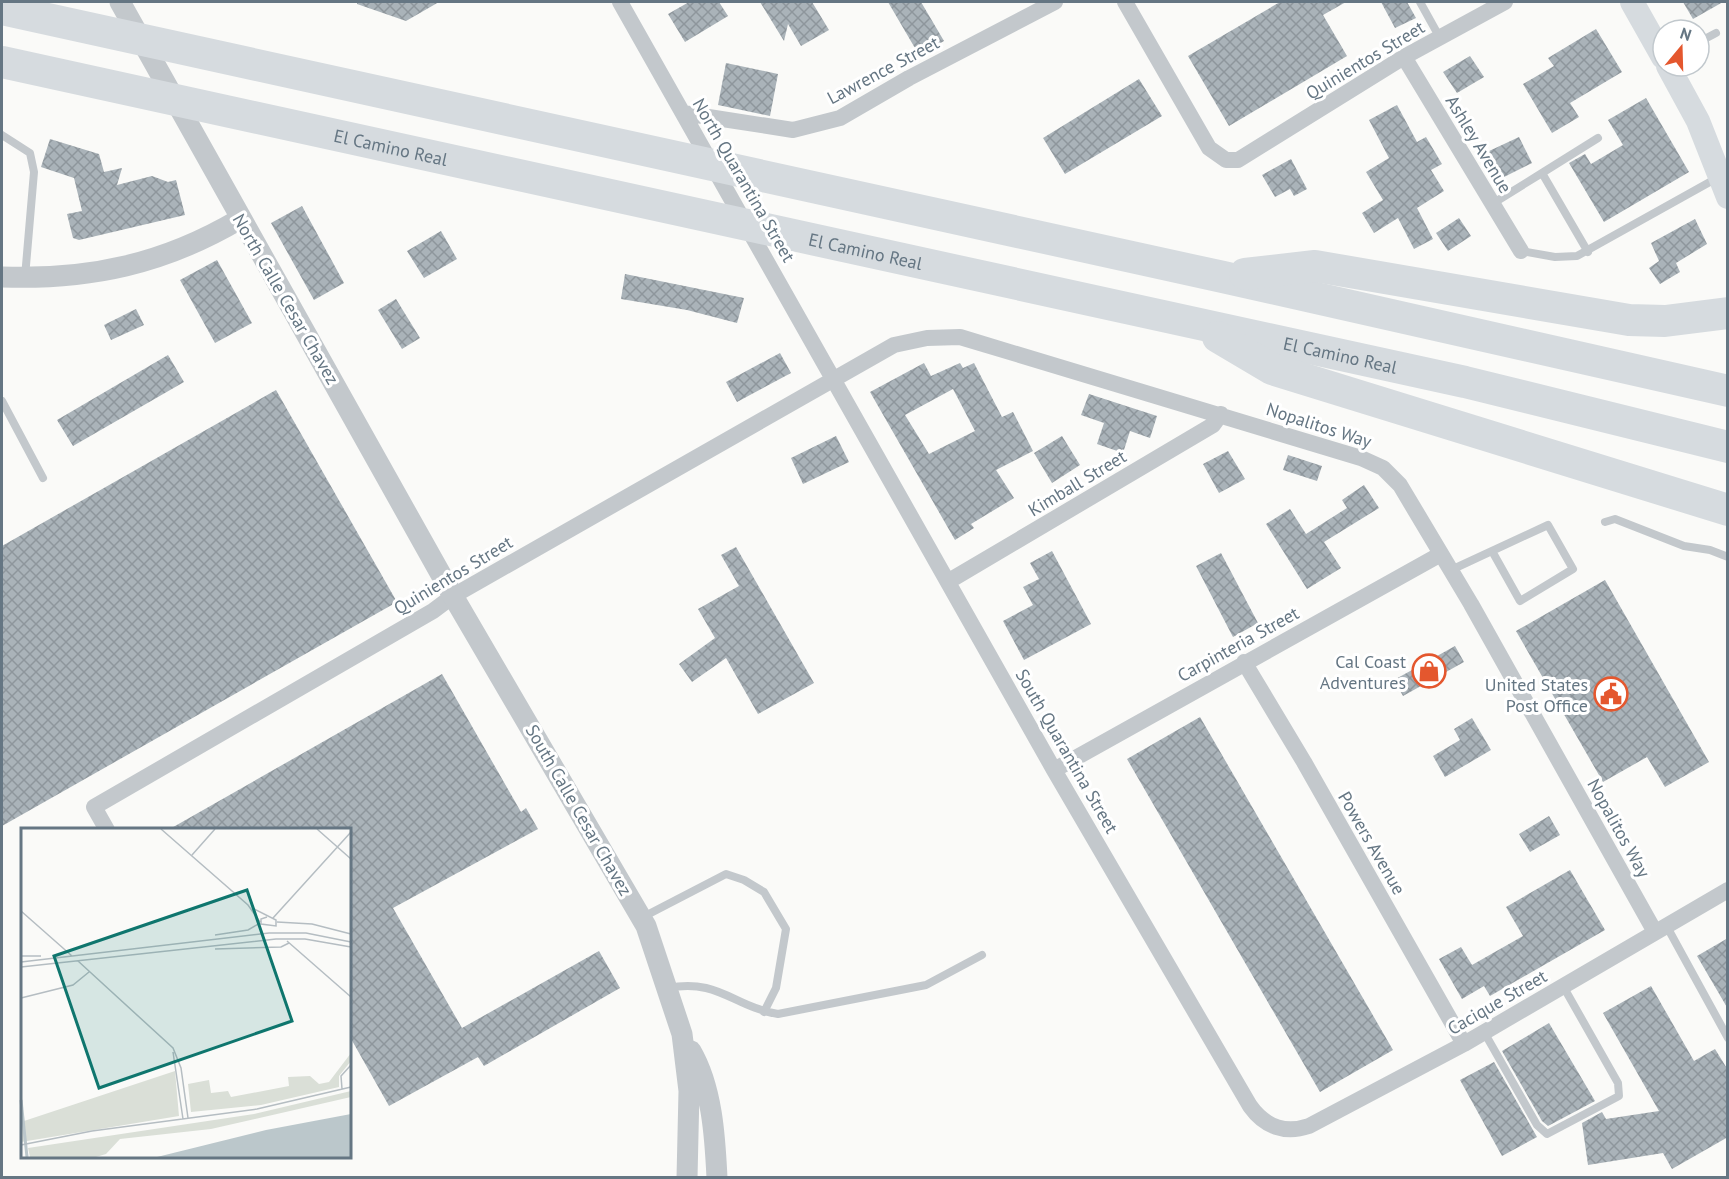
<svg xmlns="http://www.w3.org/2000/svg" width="1729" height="1179" font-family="'PT Sans',sans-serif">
  <defs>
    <pattern id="building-cross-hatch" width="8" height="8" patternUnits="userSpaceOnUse" patternTransform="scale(1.5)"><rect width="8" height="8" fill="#aab3b9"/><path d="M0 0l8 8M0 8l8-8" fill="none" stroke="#8e969c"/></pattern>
  </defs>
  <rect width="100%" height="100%" fill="#fafaf8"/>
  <!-- building -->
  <path fill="url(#building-cross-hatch)" fill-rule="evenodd" d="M357,2H439L406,21L357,4Z
    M689,2H719L728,16L685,42L668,14Z
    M760,2H812L829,30L801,46L788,24L784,41Z
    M888,2H921L944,41L919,55Z
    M1280,2H1346L1323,15L1347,56L1229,126L1188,56Z
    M1381,2H1407L1416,18L1395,28Z
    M1683,2H1723L1693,19Z
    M1596,29L1622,72L1570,103L1579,117L1552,133L1523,84L1554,66L1548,58Z
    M1470,56L1484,77L1457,93L1443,72Z
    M726,63L778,74L770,116L718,105Z
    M1139,79L1162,116L1065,174L1043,138Z
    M1646,98L1689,172L1604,222L1569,163L1585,154L1591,164L1623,145L1608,120Z
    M1397,105L1417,142L1426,137L1442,164L1431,170L1444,191L1417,208L1433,239L1414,249L1398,218L1374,233L1362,213L1383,200L1366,172L1389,158L1369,120Z
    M1519,137L1532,163L1500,179L1487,152Z
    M50,139L99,154L104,172L122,168L117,185L152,176L168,182L176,180L185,215L79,240L73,238L67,214L82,211L74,178L41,167Z
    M1291,159L1307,189L1294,196L1290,189L1275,197L1262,175Z
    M302,206L344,283L314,300L271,223Z
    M1459,218L1471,236L1448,251L1436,233Z
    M1695,219L1707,244L1676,263L1680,272L1660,284L1649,268L1659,261L1651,243Z
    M441,231L457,259L424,278L407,251Z
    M217,260L252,323L215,343L180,280Z
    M625,274L744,298L737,323L687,310L621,299Z
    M396,299L420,338L402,349L378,310Z
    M136,309L144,325L111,340L104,325Z
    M780,353L791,373L737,402L726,382Z
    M168,355L184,382L73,446L57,420Z
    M924,363L931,376L960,363L963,368L974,363L1002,417L1013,412L1033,451L996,470L1014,498L971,524L974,528L955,540L870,392ZM953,389L975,431L929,454L905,415Z
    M276,390L397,602L2,826V546Z
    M1089,394L1157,416L1150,438L1130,431L1123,453L1097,444L1104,423L1081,415Z
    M836,436L849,462L803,484L791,458Z
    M1062,436L1080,465L1052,483L1034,453Z
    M1228,451L1245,479L1219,493L1203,464Z
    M1288,455L1322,466L1317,481L1283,470Z
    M1364,485L1379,508L1324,542L1341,568L1307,589L1266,524L1290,509L1306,534L1347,508L1342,500Z
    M736,547L814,683L758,714L726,658L692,682L679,664L715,638L698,609L739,586L721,555Z
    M1052,551L1091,624L1024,660L1003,621L1033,605L1023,587L1039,579L1030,563Z
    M1221,553L1258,623L1233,637L1196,566Z
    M1605,580L1709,762L1665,787L1647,757L1603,782L1516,631Z
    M1455,646L1464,662L1403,696L1394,680Z
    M442,674L521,812L526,808L538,829L393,908L462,1028L599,951L620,988L484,1066L478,1057L389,1106L350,1037V830H168Z
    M1200,717L1393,1050L1320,1092L1127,759Z
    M1472,718L1491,750L1445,777L1433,756L1460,740L1454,729Z
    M1549,816L1560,835L1530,852L1519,834Z
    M1570,870L1605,930L1490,996L1484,986L1462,999L1439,959L1461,947L1472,965L1523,936L1506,907Z
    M1728,938V1009L1697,956Z
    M1651,986L1694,1061L1715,1049L1728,1070V1137L1672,1169L1663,1153L1588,1165L1582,1123L1602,1112L1606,1119L1659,1111L1603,1013Z
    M1549,1023L1595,1101L1548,1126L1542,1121L1502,1051Z
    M1494,1062L1537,1137L1502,1156L1460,1080Z"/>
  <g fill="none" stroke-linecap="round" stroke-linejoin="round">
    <!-- service -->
    <path stroke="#c3c8cc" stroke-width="8" d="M1420,2L1440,38
      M1699,42L1716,33
      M2,135L30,153L34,172L25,277
      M1542,173L1598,138
      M1492,204L1542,173L1588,252
      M1521,251L1555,257L1577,256L1717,178
      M2,401L43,478
      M1605,522L1615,519L1684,546L1710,550L1728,557
      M1451,570L1548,525L1573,569L1520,601L1492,551
      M643,917L726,874L744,880L764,892L786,929L776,988L764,1012
      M1666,925L1728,1038
      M668,988C718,978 734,1007 778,1014L926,985L982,955
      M1484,1032L1537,1125L1547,1134L1619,1096L1618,1083L1563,986"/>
    <!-- minor -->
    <path stroke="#c3c8cc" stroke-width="16" d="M620,2L1054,770L1250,1106C1265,1127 1285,1134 1309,1126L1464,1044L1728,890
      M1125,2L1209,148L1226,160H1238L1404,57L1505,2
      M1404,57L1521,251
      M683,113L793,130L840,118L909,78L1055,2
      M949,581L1213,425L1221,414
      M1244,662L1304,762L1464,1044
      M1054,770L1441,554
      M107,830L94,807L433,611L453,596L894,345L927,338L960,337L1361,458L1383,468L1400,485L1471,604L1655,932"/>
    <!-- tertiary -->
    <path stroke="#c3c8cc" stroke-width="21" d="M120,2L453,596L646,926L682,1034L689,1091L687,1178
      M2,277C90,280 164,264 240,219
      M691,1051C712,1087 715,1136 717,1178"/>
    <!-- secondary -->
    <path stroke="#d6dbdf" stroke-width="24" d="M1632,2L1663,57
      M1668,66L1698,121L1728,197"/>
    <!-- motorway -->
    <g stroke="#d6dbdf" stroke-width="32">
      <path d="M2,9L1223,277L1728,391"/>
      <path id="s1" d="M2,62L1465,382L1728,447"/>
      <path d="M1245,274L1315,266L1629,320L1665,321L1728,313"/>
      <path d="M1218,337L1272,369L1728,510"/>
    </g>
  </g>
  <!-- icons -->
  <defs>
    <symbol id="shop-ring" viewBox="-11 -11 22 22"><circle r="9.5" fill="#fff" stroke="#e4572e" stroke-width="1.5"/><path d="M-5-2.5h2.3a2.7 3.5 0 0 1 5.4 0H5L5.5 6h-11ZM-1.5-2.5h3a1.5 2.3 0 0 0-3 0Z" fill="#e4572e"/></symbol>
    <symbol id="civic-ring" viewBox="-11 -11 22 22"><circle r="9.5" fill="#fff" stroke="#e4572e" stroke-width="1.5"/><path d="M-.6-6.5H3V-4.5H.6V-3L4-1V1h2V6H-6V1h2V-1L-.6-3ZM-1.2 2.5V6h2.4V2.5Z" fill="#e4572e"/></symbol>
  </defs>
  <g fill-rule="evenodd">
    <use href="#shop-ring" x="1410" y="652" width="38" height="38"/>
    <use href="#civic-ring" x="1592" y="675" width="38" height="38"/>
  </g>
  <g text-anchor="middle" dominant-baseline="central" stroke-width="6" stroke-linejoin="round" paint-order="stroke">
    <!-- street labels -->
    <g font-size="18" fill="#657683" stroke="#fff">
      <text transform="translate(1365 60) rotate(-31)">Quinientos Street</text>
      <text transform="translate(883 70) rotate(-28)">Lawrence Street</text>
      <text transform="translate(1479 144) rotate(59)">Ashley Avenue</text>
      <text stroke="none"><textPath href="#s1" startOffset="398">El Camino Real</textPath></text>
      <text transform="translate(744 180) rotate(60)">North Quarantina Street</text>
      <text stroke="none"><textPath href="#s1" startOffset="884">El Camino Real</textPath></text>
      <text transform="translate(286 299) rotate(60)">North Calle Cesar Chavez</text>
      <text stroke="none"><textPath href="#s1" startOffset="1370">El Camino Real</textPath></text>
      <text transform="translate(1319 425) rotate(18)">Nopalitos Way</text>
      <text transform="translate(1077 483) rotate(-31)">Kimball Street</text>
      <text transform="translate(453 575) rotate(-31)">Quinientos Street</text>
      <text transform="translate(1238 644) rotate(-29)">Carpinteria Street</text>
      <text transform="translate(1067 751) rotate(60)">South Quarantina Street</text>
      <text transform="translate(579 810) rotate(60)">South Calle Cesar Chavez</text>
      <text transform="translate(1619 828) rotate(61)">Nopalitos Way</text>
      <text transform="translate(1372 843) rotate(60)">Powers Avenue</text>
      <text transform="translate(1497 1002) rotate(-30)">Cacique Street</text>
    </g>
    <!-- poi labels -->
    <g font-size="18" fill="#657683" stroke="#fff" text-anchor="end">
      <text x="1406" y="661">Cal Coast<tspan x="1406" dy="21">Adventures</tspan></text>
      <text x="1588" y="684">United States<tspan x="1588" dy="21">Post Office</tspan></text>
    </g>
  </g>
  <!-- overview -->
  <g transform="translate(21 828)">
    <rect width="330" height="330" fill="#fafaf8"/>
    <path d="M330,225V233L318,248V259L240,277L170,284L167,256L188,252L190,265L207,263L210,269L268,258L267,249L289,248L298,256L308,254ZM154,243L158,288L0,314V294ZM330,263V269L190,301L99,311L85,326L75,329H9L7,320L233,286Z" fill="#dadfd7"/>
    <path d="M330,286V329H136L245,302Z" fill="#bbc7cb"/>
    <path fill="none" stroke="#bbc7cb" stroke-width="3" d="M0,272L6,329"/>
    <path fill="none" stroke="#b5bdc2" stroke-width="1.5" d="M140,1L227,77L239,94M296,1L330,31M171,27L194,1M233,81L255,92V98L240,96V91L246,89M0,83L51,128M252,90L330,4M256,94L291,96L330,106M194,107L227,102L239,95M266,113L330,169M194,121L260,119L268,115M0,128H20M57,133L152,220L160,240L167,290M0,134L248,105H285L330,114M0,139L255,111H284L330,119M0,170L52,157L68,144M152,224L162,291M321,261L320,248L330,237M0,317L71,303L236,281L330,259"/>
    <path fill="#0f766e" fill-opacity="0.15" stroke="#0f766e" stroke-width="3" d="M226,62L271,193L78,260L33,128Z"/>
    <rect width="330" height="330" fill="none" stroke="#657683" stroke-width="3"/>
  </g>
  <!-- border -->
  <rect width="1729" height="1179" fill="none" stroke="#657683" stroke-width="6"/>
  <!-- north arrow -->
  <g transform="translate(1681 48) rotate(19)"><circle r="28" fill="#ffffff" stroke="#c1c8cd" stroke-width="1.5"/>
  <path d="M0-4.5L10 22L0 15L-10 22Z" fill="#e4572e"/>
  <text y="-9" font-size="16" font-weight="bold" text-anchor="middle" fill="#657683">N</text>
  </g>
</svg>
